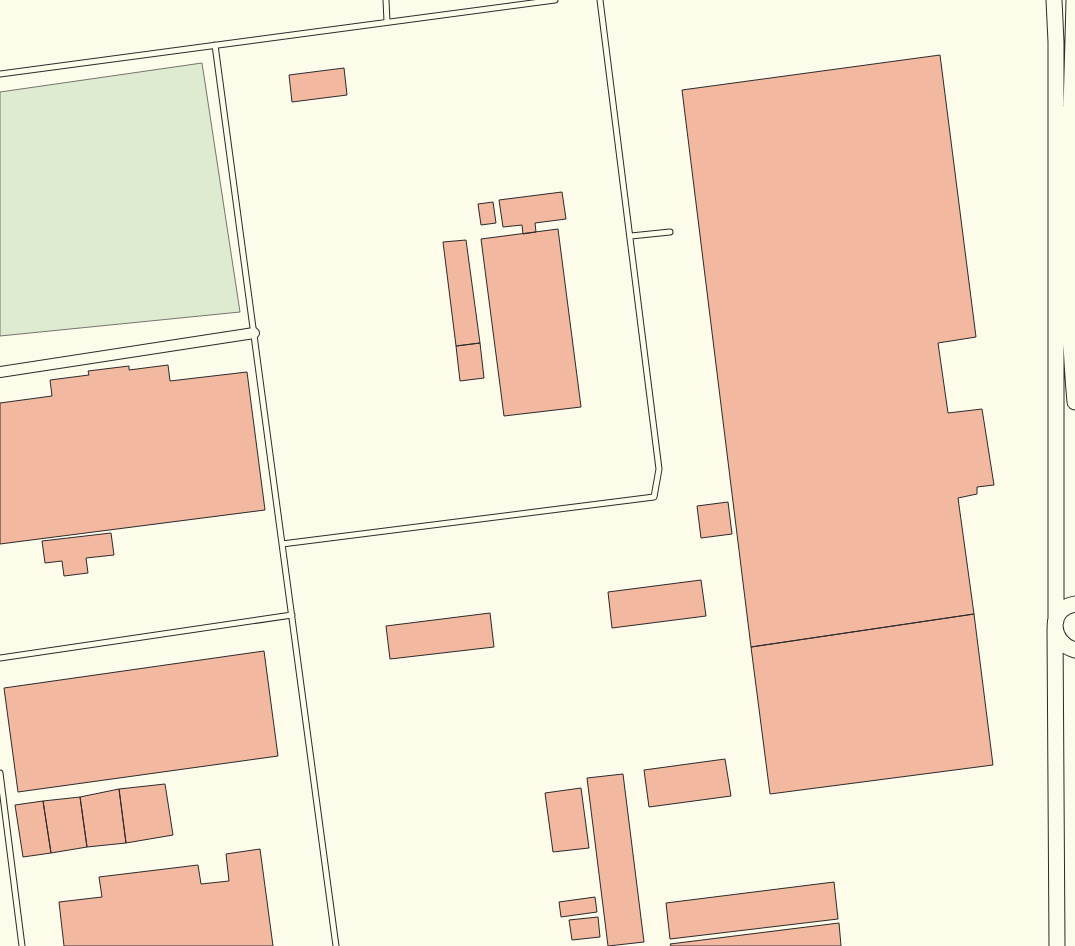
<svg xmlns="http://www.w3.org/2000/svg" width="1075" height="946" font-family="'Playfair Display',serif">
  <rect width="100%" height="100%" fill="#fdfbea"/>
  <!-- green -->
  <path fill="#deebd1" stroke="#74746e" d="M202,63L240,312L0,336V92Z"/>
  <!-- building -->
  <path fill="#f2b8a0" stroke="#2b2b2b" d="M940,55L976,337L938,343L948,413L982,409L994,485L977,487V494L958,498L974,614L751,647L682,90Z
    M344,68L347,95L292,102L289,75Z
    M562,192L566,219L535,223L536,232L523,234L522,225L503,227L499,200Z
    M493,202L496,223L481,225L478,204Z
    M558,229L581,407L504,416L481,239Z
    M466,240L480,343L456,346L443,242Z
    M480,343L484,378L460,381L456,346Z
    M168,365L170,381L247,372L265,510L0,544V403L52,396L50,380L89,375L88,371L129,366V370Z
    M728,502L732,534L701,538L697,506Z
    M111,533L114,555L86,558L88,573L64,576L62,561L45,563L42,541Z
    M701,580L706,616L612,628L608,592Z
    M490,613L494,647L390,659L386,626Z
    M974,614L993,765L770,794L751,647Z
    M264,651L278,756L18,792L4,688Z
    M725,759L731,796L649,807L644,770Z
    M623,774L644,942L608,946L587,778Z
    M165,784L173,835L126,843L119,789Z
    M581,788L589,848L553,852L545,793Z
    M119,789L126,843L87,847L80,797Z
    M80,797L87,847L51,853L43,801Z
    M43,801L51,853L23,857L15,805Z
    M260,849L273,946H64L59,902L102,897L99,877L198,865L201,884L229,881L226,854Z
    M834,882L838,919L670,939L666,903Z
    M595,897L597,912L561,917L559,902Z
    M598,917L600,937L572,940L569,920Z
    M839,923L841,946H671L670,944Z"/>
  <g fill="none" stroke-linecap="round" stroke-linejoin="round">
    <defs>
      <path id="lane" d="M386,0L387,22
        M215,45L336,946
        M0,74L555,0
        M631,236L670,232
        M282,544L654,497L659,469L600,0
        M0,658L292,615
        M0,773L22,946"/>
      <path id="street" d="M0,372L254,333"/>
      <path id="secondary" d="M1054,0L1056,42V621
        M1074,0C1071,134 1063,268 1075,402
        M1075,604C1047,609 1050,643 1075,650
        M1055,629L1057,946"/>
    </defs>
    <!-- lane casing -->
    <use href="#lane" stroke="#2b2b2b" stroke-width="7"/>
    <!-- street casing -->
    <use href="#street" stroke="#2b2b2b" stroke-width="12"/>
    <!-- secondary casing -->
    <use href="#secondary" stroke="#2b2b2b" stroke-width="17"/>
    <!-- lane -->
    <use href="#lane" stroke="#fdfbea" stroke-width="5"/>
    <!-- street -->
    <use href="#street" stroke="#fdfbea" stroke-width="10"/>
    <!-- secondary -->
    <use href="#secondary" stroke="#fdfbea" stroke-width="15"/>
  </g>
</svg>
